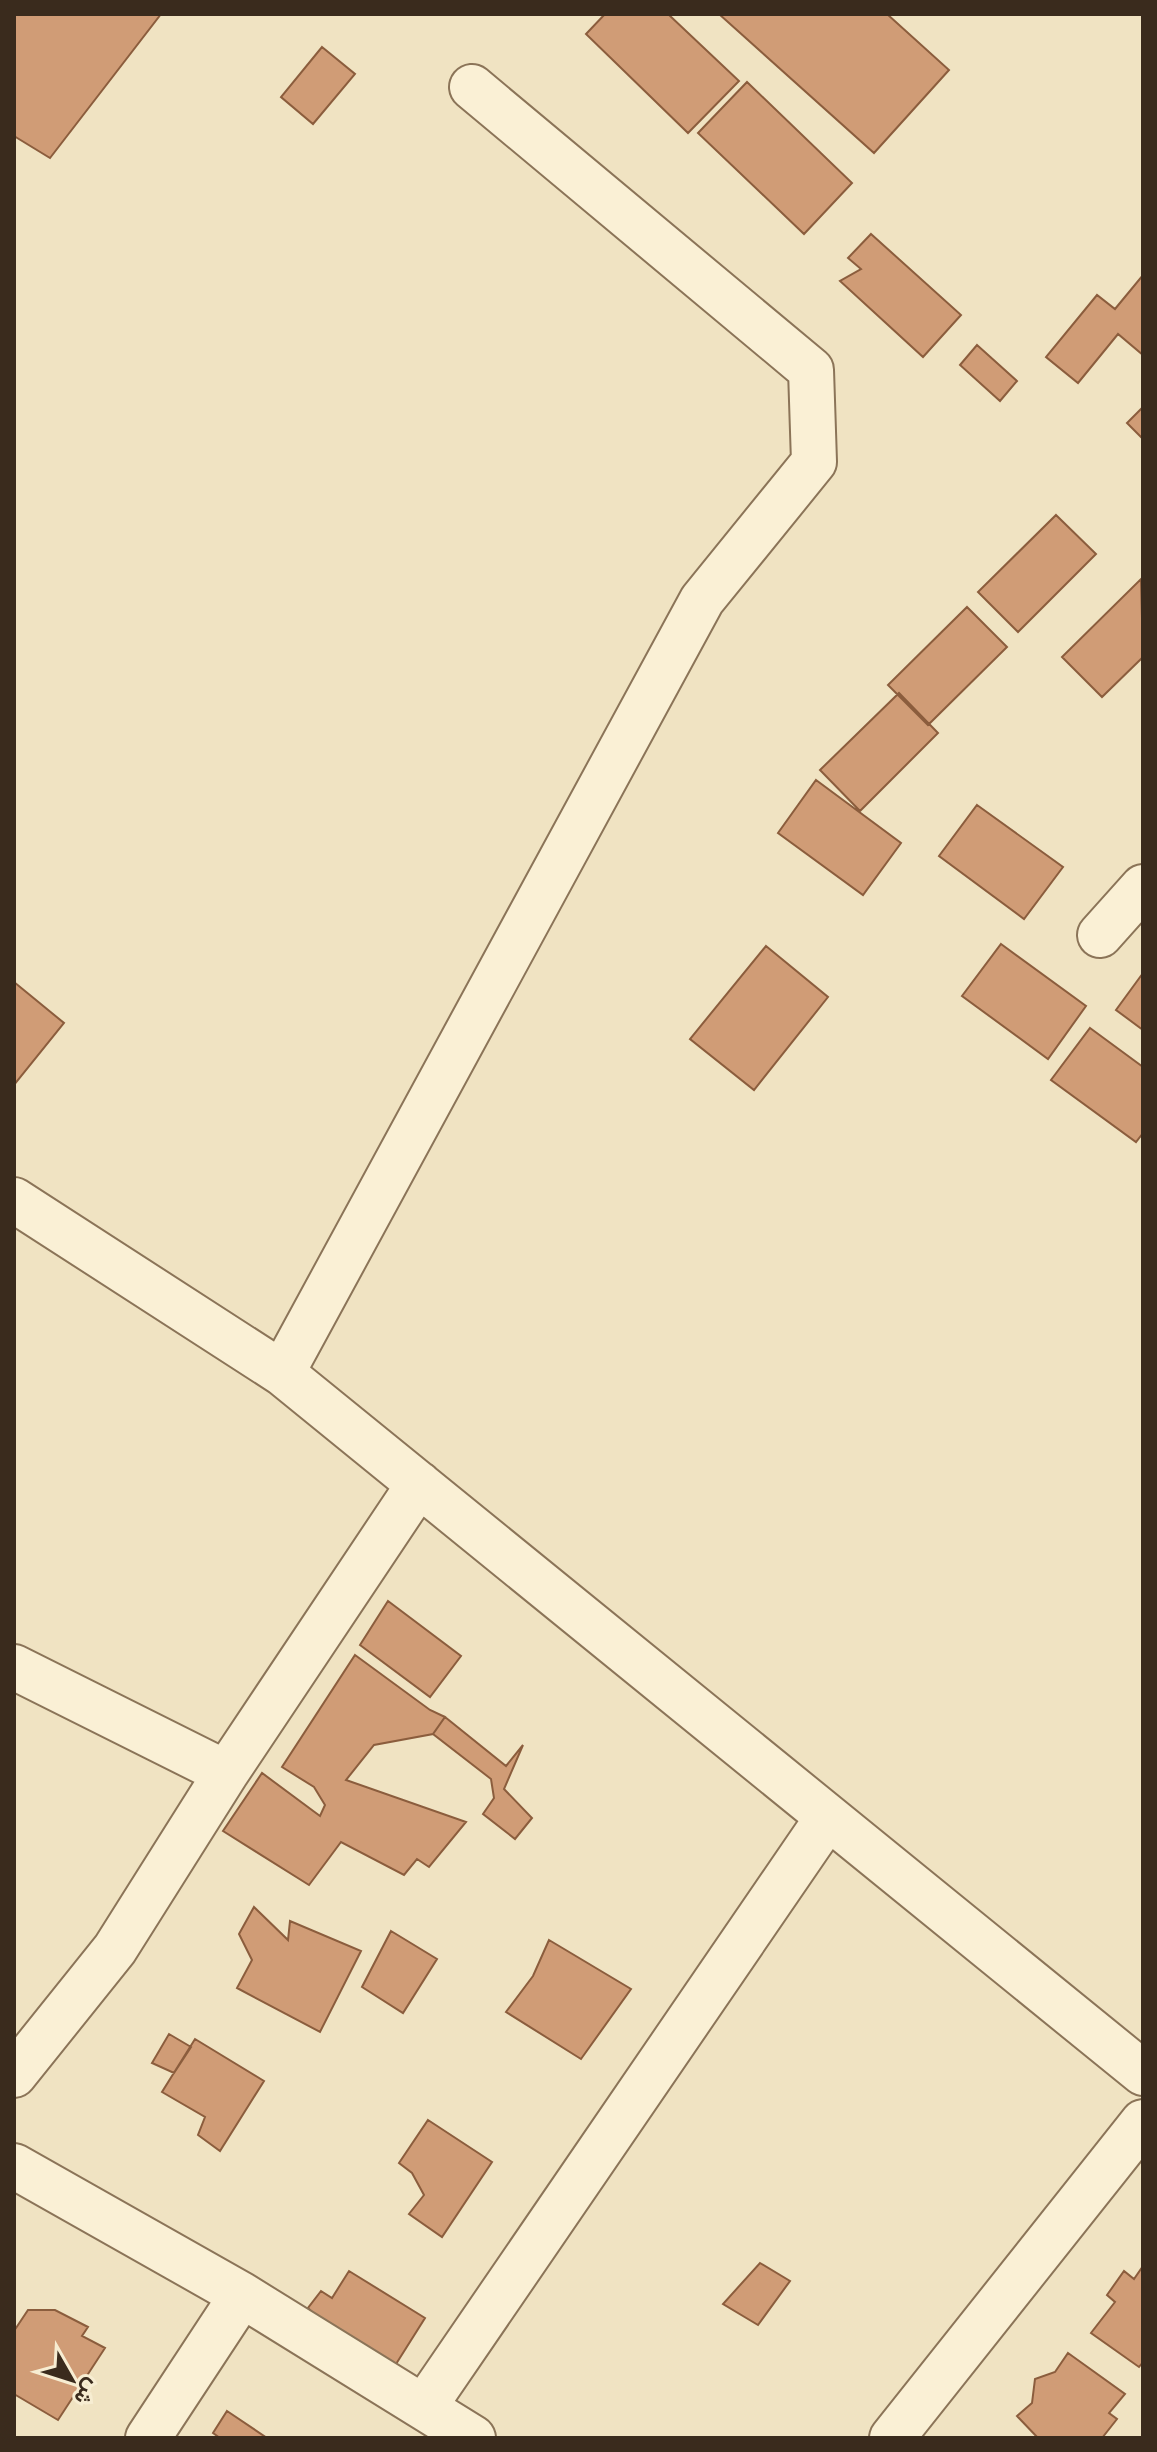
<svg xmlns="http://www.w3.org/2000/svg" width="1157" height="2452" font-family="'PT Serif',Vazirmatn,serif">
  <rect width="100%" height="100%" fill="#f0e3c2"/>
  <!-- building -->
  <path fill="#d09c76" stroke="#8b5d3d" stroke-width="2" d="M14,14H161L50,158L14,136Z
    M605,14H668L739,81L688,133L586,34Z
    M719,14H887L949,70L874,153Z
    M322,47L355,74L313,124L281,97Z
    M747,82L852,183L804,234L698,133Z
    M871,234L961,315L923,357L840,281L861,269L848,258Z
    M1143,275V355L1118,334L1078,383L1046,357L1097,295L1115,309Z
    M977,345L1017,381L1000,401L960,365Z
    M1143,407V439L1127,423Z
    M1056,515L1096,554L1018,632L978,592Z
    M1141,579L1143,657L1102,697L1062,657Z
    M967,607L1007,647L928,725L888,685Z
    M899,693L938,733L860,811L820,770Z
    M816,780L901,843L863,895L778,833Z
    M977,805L1063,867L1024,919L939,856Z
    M1001,944L1086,1006L1048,1059L962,996Z
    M766,946L828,997L754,1090L690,1039Z
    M1143,973V1030L1116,1010Z
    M14,982L64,1023L14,1085Z
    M1090,1028L1143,1067V1133L1136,1142L1051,1080Z
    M388,1601L461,1656L430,1697L360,1645Z
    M355,1655L430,1710L445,1717L433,1734L374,1745L346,1780L466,1822L429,1867L417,1859L404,1875L341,1842L309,1885L223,1831L262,1773L320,1816L325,1805L314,1787L282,1767Z
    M445,1717L506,1766L523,1745L504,1789L532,1818L515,1839L483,1814L494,1798L491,1779L433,1734Z
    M254,1907L288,1940L290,1921L361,1951L320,2032L237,1988L252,1960L239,1934Z
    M391,1931L437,1959L403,2013L362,1987Z
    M549,1940L631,1989L581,2059L506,2012L533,1976Z
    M169,2034L191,2047L174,2073L152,2063Z
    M195,2039L264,2081L220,2151L198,2135L205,2117L162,2092Z
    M428,2120L492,2162L442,2237L409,2214L424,2195L412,2173L399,2163Z
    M760,2263L790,2281L758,2325L723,2304Z
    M1143,2266V2362L1139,2367L1091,2333L1115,2302L1107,2295L1124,2271L1134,2279Z
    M349,2271L425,2318L391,2372L350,2351L308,2308L321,2291L332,2298Z
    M28,2310H55L88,2327L82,2336L105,2348L58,2420L14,2394V2331Z
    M1068,2353L1125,2394L1109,2413L1117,2419L1102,2438H1038L1017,2416L1032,2403L1035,2379L1055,2372Z
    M227,2411L267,2438H220L213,2433Z"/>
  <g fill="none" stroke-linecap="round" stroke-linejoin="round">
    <defs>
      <path id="minor" d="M1100,935L1143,887
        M14,1200L282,1373L1143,2073
        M282,1373L702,600L814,462L811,370L472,87
        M14,1667L226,1773
        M14,2075L115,1949L226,1773L419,1484
        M14,2166L242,2295L473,2438
        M424,2407L828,1817
        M148,2438L242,2295
        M892,2438L1143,2122"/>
    </defs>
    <!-- minor casing -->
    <use href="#minor" stroke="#8b7458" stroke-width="48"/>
    <!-- minor -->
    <use href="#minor" stroke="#faf0d5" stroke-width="44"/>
  </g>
  <!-- border -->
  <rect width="1157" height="2452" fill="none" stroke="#3a2b1d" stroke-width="32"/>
  <!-- north arrow -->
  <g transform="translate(72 2380) rotate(129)" stroke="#f7edd2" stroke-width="6" paint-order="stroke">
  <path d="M0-6L14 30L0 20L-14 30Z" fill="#3a2b1d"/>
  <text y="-12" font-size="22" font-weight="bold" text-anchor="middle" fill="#3a2b1d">ش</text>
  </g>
</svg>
